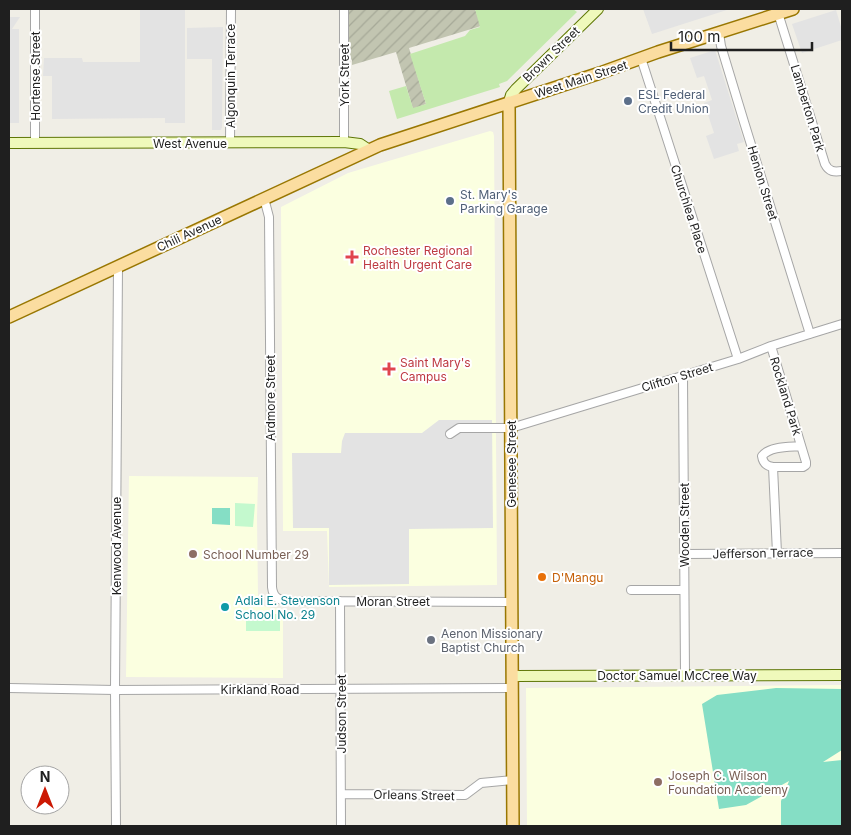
<svg xmlns="http://www.w3.org/2000/svg" width="851" height="835" font-family="Inter,sans-serif">
  <defs>
    <pattern id="construction-furrows" width="10" height="10" patternUnits="userSpaceOnUse" patternTransform="scale(1.25)"><rect width="10" height="10" fill="#c2c5b1"/><path d="M-1 1l2-2M0 10L10 0M9 11l2-2" fill="none" stroke="#a6a998"/></pattern>
  </defs>
  <rect width="100%" height="100%" fill="#f0eee6"/>
  <!-- education -->
  <path fill="#fbffe0" d="M490,131L493,132L494,136L497,585L329,587L327,531H283L281,207L348,173Z
    M129,476L258,477L257,518L258,597L262,604L266,607L283,609V678L126,677Z
    M842,685V826H527L526,688Z"/>
  <!-- construction -->
  <path fill="url(#construction-furrows)" d="M349,9H475L481,26L409,48L426,104L413,109L396,52L352,65V60L349,57Z"/>
  <!-- grass -->
  <path fill="#c4e9ad" d="M475,9H573L577,12L507,81L499,84L500,87L397,119L389,91L406,86L413,108L426,104L410,54L465,36L470,30L480,27Z"/>
  <!-- park -->
  <path fill="#c4f9ce" d="M235,503L255,504L253,527L235,526Z
    M246,614H280V631H246Z"/>
  <!-- pitch -->
  <path fill="#85dec5" d="M212,508H230V525L212,524Z
    M776,688L842,689V750L823,762L842,760V826H781V801L789,781L746,805L719,809L702,704L717,695Z"/>
  <!-- parking -->
  <path fill="#e3e3e3" d="M140,9H185V123H165V118L52,119V76H43L44,58H82L83,62H140Z
    M643,9H730L652,34Z
    M836,10L842,30V40L802,53L792,24Z
    M9,17H20L12,29H19V123H9Z
    M223,27L222,127L221,130H212V59H187V28Z
    M715,50L744,142L737,144L739,151L714,159L706,136L714,133L704,103L712,100L704,76L697,78L690,58Z
    M439,420H492L493,528L409,529V584L329,585V528H293L292,453H341L342,441L345,433H422Z"/>
  <g fill="none" stroke-linecap="round" stroke-linejoin="round">
    <defs>
      <path id="street" d="M35,9V143
        M778,13L825,164C829,172 834,172 842,171
        M719,33L721,46L744,122L810,334
        M641,58L738,359
        M344,142V9
        M230,143L231,9
        M264,198L269,217L272,587C273,597 278,600 287,601L512,602
        M771,346L806,462V465L803,467H773L777,553
        M683,376L685,675
        M450,434L459,428H511L738,359L771,346L842,324
        M773,467C766,466 763,463 762,456C770,446 789,447 801,446
        M685,554L842,553
        M631,590H684
        M340,601L341,826
        M9,688L115,690L512,688
        M341,794L465,795L481,783L512,780
        M116,826L115,690L118,266"/>
      <path id="secondary" d="M509,102L511,95L516,89L598,9
        M9,143L344,142L360,144L369,150
        M512,676L842,675"/>
      <path id="primary" d="M509,102L513,826
        M9,317L380,145L600,73L658,52L793,9"/>
    </defs>
    <!-- street casing -->
    <use href="#street" stroke="#a6a6a6" stroke-width="10"/>
    <!-- secondary casing -->
    <use href="#secondary" stroke="#5e7606" stroke-width="12"/>
    <!-- primary casing -->
    <use href="#primary" stroke="#997702" stroke-width="14"/>
    <!-- street -->
    <use href="#street" stroke="#fff" stroke-width="8"/>
    <!-- secondary -->
    <use href="#secondary" stroke="#eff9bb" stroke-width="10"/>
    <!-- primary -->
    <use href="#primary" stroke="#fbdda0" stroke-width="11"/>
  </g>
  <!-- markers -->
  <g fill="#5c6f8a" stroke="#fff" stroke-width="2">
    <circle cx="628" cy="101" r="5"/>
    <circle cx="450" cy="201" r="5"/>
  </g>
  <g fill="#e0444e" stroke="#fff" stroke-width="2">
    <path d="M349.5 249.5h5v5h5v5h-5v5h-5v-5h-5v-5h5z"/>
    <path d="M386.5 361.5h5v5h5v5h-5v5h-5v-5h-5v-5h5z"/>
  </g>
  <g fill="#8d6e63" stroke="#fff" stroke-width="2">
    <circle cx="193" cy="554" r="5"/>
    <circle cx="658" cy="782" r="5"/>
  </g>
  <circle fill="#e8710a" stroke="#fff" stroke-width="2" cx="542" cy="577" r="5"/>
  <circle fill="#0f9aa8" stroke="#fff" stroke-width="2" cx="225" cy="607" r="5"/>
  <circle fill="#6b7280" stroke="#fff" stroke-width="2" cx="431" cy="640" r="5"/>
  <g text-anchor="middle" dominant-baseline="central" stroke-width="4" stroke-linejoin="round" paint-order="stroke">
    <!-- street labels -->
    <g font-size="12" fill="#1f1f1f" stroke="#fff">
      <text transform="translate(551 54) rotate(-44)">Brown Street</text>
      <text transform="translate(344 75) rotate(-90)">York Street</text>
      <text transform="translate(35 76) rotate(-90)">Hortense Street</text>
      <text transform="translate(230 76) rotate(-90)">Algonquin Terrace</text>
      <text transform="translate(581 79) rotate(-18)">West Main Street</text>
      <text transform="translate(808 108) rotate(73)">Lamberton Park</text>
      <text x="190" y="143">West Avenue</text>
      <text transform="translate(763 183) rotate(73)">Henion Street</text>
      <text transform="translate(689 209) rotate(72)">Churchlea Place</text>
      <text transform="translate(189 233) rotate(-25)">Chili Avenue</text>
      <text transform="translate(677 377) rotate(-17)">Clifton Street</text>
      <text transform="translate(786 396) rotate(73)">Rockland Park</text>
      <text transform="translate(270 398) rotate(-90)">Ardmore Street</text>
      <text transform="translate(511 464) rotate(-90)">Genesee Street</text>
      <text transform="translate(684 525) rotate(-90)">Wooden Street</text>
      <text transform="translate(116 546) rotate(-90)">Kenwood Avenue</text>
      <text transform="translate(763 553) rotate(-1)">Jefferson Terrace</text>
      <text x="393" y="601">Moran Street</text>
      <text x="677" y="675">Doctor Samuel McCree Way</text>
      <text x="260" y="689">Kirkland Road</text>
      <text transform="translate(341 714) rotate(-90)">Judson Street</text>
      <text transform="translate(414 795) rotate(1)">Orleans Street</text>
    </g>
    <!-- service labels -->
    <g font-size="12" fill="#4e5e75" stroke="#fff" text-anchor="start">
      <text x="638" y="94">ESL Federal<tspan x="638" dy="14">Credit Union</tspan></text>
      <text x="460" y="194">St. Mary's<tspan x="460" dy="14">Parking Garage</tspan></text>
    </g>
    <!-- health labels -->
    <g font-size="12" fill="#be3a42" stroke="#fff" text-anchor="start">
      <text x="363" y="250">Rochester Regional<tspan x="363" dy="14">Health Urgent Care</tspan></text>
      <text x="400" y="362">Saint Mary's<tspan x="400" dy="14">Campus</tspan></text>
    </g>
    <!-- education labels -->
    <g font-size="12" fill="#785e54" stroke="#fff" text-anchor="start">
      <text x="203" y="554">School Number 29</text>
      <text x="668" y="775">Joseph C. Wilson<tspan x="668" dy="14">Foundation Academy</tspan></text>
    </g>
    <!-- food labels -->
    <g font-size="12" fill="#c56008" stroke="#fff" text-anchor="start">
      <text x="552" y="577">D'Mangu</text>
    </g>
    <!-- culture labels -->
    <g font-size="12" fill="#0d838f" stroke="#fff" text-anchor="start">
      <text x="235" y="600">Adlai E. Stevenson<tspan x="235" dy="14">School No. 29</tspan></text>
    </g>
    <!-- worship labels -->
    <g font-size="12" fill="#5b616d" stroke="#fff" text-anchor="start">
      <text x="441" y="633">Aenon Missionary<tspan x="441" dy="14">Baptist Church</tspan></text>
    </g>
  </g>
  <!-- border -->
  <rect width="851" height="835" fill="none" stroke="#1f1f1f" stroke-width="20"/>
  <!-- north arrow -->
  <g transform="translate(45 790)"><circle r="24" fill="#ffffff" stroke="#a5a5a5"/>
  <path d="M0-4L9 19L0 12L-9 19Z" fill="#cc1803"/>
  <text y="-8" font-size="14" font-weight="bold" text-anchor="middle" fill="#1f1f1f">N</text>
  </g>
  <!-- scale -->
  <path d="M671 42v8h141v-8" fill="none" stroke="#1f1f1f" stroke-width="2.5"/>
  <text x="678" y="42" font-size="15" fill="#1f1f1f" stroke="#ffffff" stroke-width="4" paint-order="stroke">100 m</text>
</svg>
